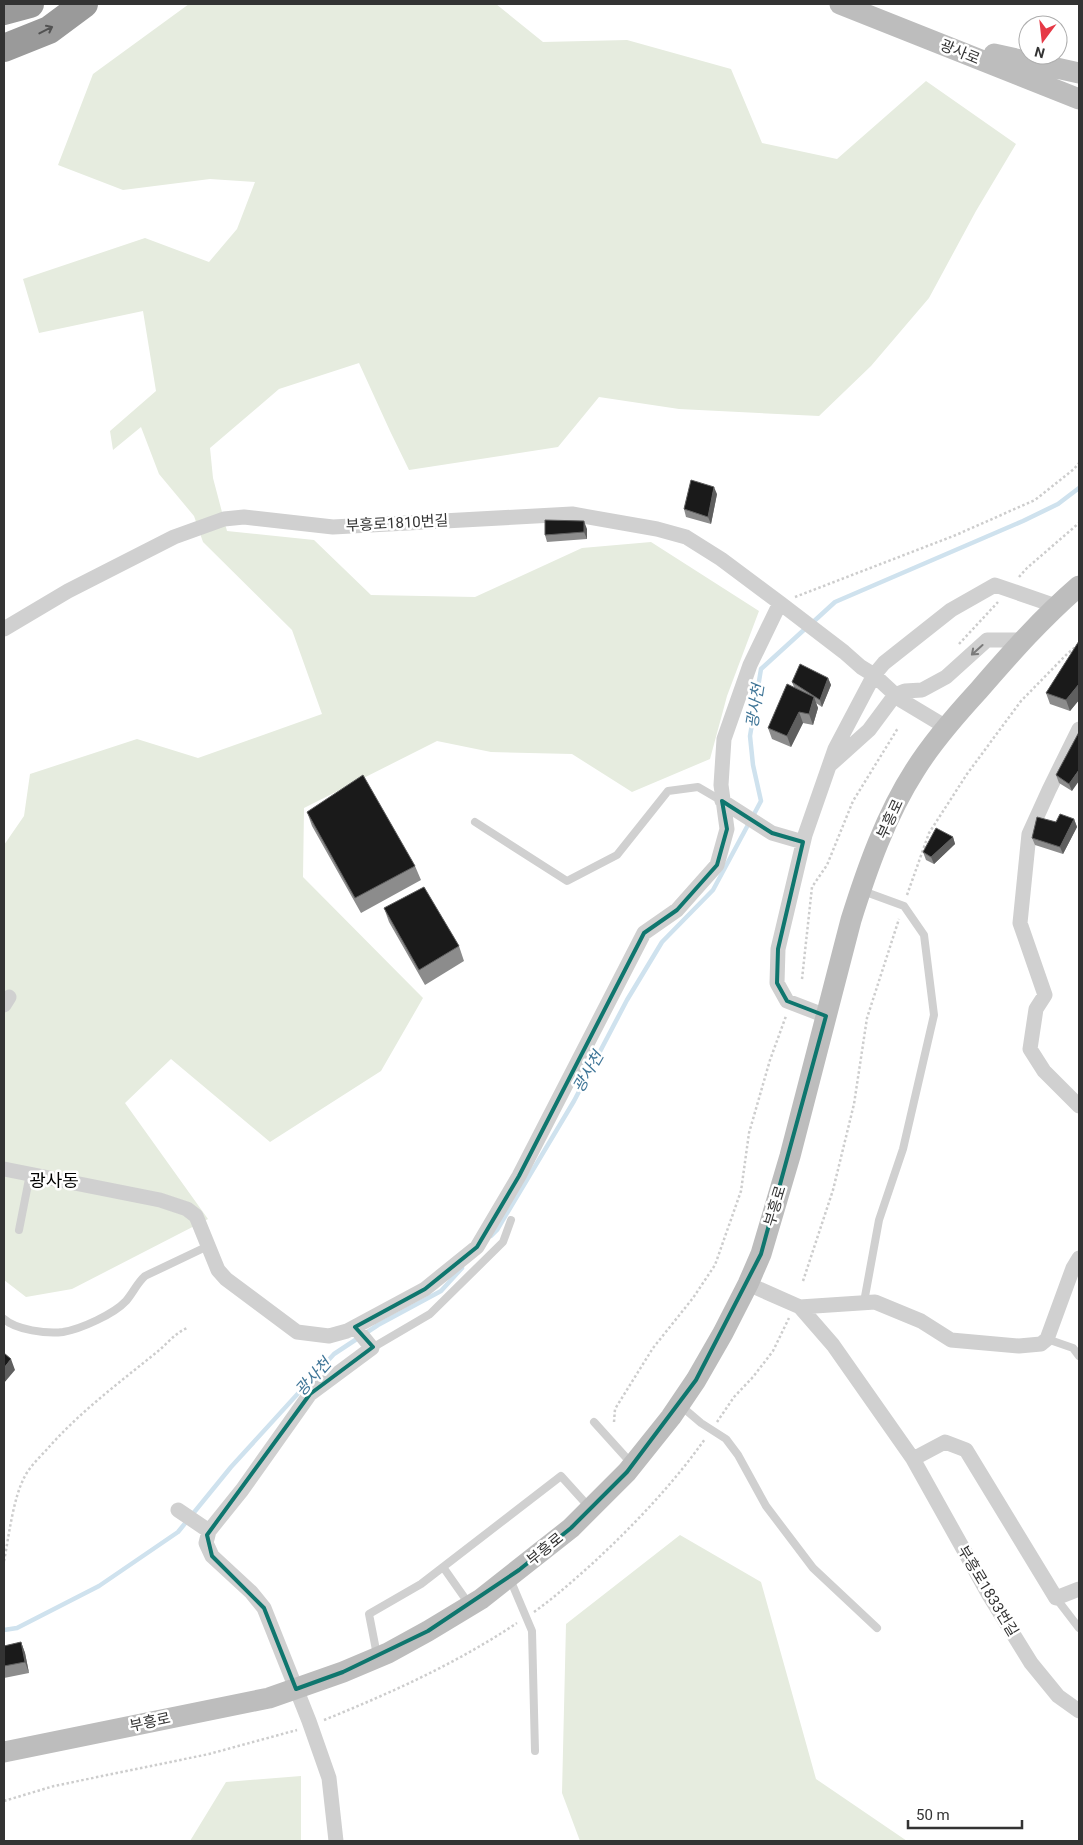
<svg xmlns="http://www.w3.org/2000/svg" width="1083" height="1845" font-family="Roboto,'Noto Sans KR',sans-serif">
  <rect width="100%" height="100%" fill="#fff"/>
  <!-- green -->
  <path fill="#e6ecdf" d="M189,4H496L543,42L627,40L731,69L762,143L837,159L926,81L1016,144L976,211L929,298L871,366L819,416L679,409L599,397L558,447L409,470L390,431L359,363L279,389L210,448L213,478L227,531L314,540L371,595L475,597L582,548L651,542L759,611L727,696L710,759L632,792L572,754L491,752L437,741L304,808L303,877L423,998L381,1071L270,1142L171,1059L125,1103L208,1219L72,1289L26,1297L4,1280V845L24,816L30,774L137,739L198,758L322,714L292,630L203,542L194,516L159,474L141,427L113,450L110,431L156,391L143,311L39,333L23,279L145,238L209,262L237,229L255,182L210,179L123,190L58,165L93,74Z
    M680,1535L761,1582L816,1779L907,1841H580L562,1793L566,1624Z
    M301,1776V1841H190L226,1782Z"/>
  <g fill="none" stroke-linecap="round" stroke-linejoin="round">
    <!-- stream -->
    <path stroke="#cfe2ee" stroke-width="4.5" d="M812,623L835,602L1023,521L1058,504L1079,488
      M753,816L761,801L753,765L750,736L761,669L806,628
      M491,1236L497,1230L574,1101L627,1000L662,942L713,890L749,823
      M4,1630L17,1628L99,1586L178,1532L231,1467L334,1354L378,1325L441,1291L462,1268"/>
    <!-- path -->
    <path stroke="#cdcdcd" stroke-width="2.5" stroke-dasharray="2.5 2.5" stroke-linecap="butt" d="M1019,577L1027,568L1079,523
      M795,597L956,535L1035,500L1074,469L1079,463
      M959,644L998,602
      M907,895L929,833L967,774L1021,701L1067,654L1079,644
      M802,979L812,887L827,865L853,801L898,728
      M803,1281L833,1190L854,1104L867,1018L899,919
      M614,1422L615,1409L653,1348L693,1298L715,1265L741,1191L749,1133L770,1060L786,1016
      M717,1422L734,1397L753,1377L773,1351L789,1318
      M4,1561C9,1536 13,1498 25,1476C31,1465 41,1456 49,1447C81,1411 120,1382 157,1352C167,1344 175,1333 187,1328
      M534,1612C555,1597 574,1580 593,1563C634,1525 673,1484 705,1439
      M324,1720C391,1693 457,1663 517,1623
      M4,1801L54,1786L209,1754L297,1730"/>
    <!-- lane -->
    <path stroke="#d0d0d0" stroke-width="8" d="M475,822L567,881L617,855L668,791L698,787L722,801
      M863,891L904,906L924,935L934,1015L903,1149L879,1220L864,1302
      M19,1230L30,1174
      M4,1319C16,1330 47,1334 63,1332C81,1329 114,1314 126,1301C133,1293 137,1283 145,1276L208,1246
      M1047,1339L1073,1348L1079,1356
      M372,1348L430,1314L503,1242L511,1220
      M681,1406L701,1423L726,1439L738,1455L766,1506L813,1568L877,1628
      M594,1422L631,1463
      M443,1567L469,1604
      M510,1579L532,1631L535,1751
      M1056,1598L1079,1628
      M377,1655L369,1614L421,1584L561,1476L589,1507"/>
    <!-- street -->
    <path stroke="#d0d0d0" stroke-width="15" d="M4,629L68,591L174,537L224,519L244,517L333,527L572,514L657,529L686,537L721,559L780,603L844,652L861,667L874,675L901,700L946,727
      M1079,729L1049,790L1029,834L1020,923L1045,995L1036,1009L1030,1049L1044,1071L1079,1106
      M830,765L869,730L895,695L905,691L922,690L946,677L987,640H1022
      M722,801L772,833L803,842
      M4,1005L9,997
      M826,1016L787,1001L777,983L778,949L805,835L835,749L874,675L884,663L951,610L995,585L1056,606
      M4,1169L160,1200L187,1209L196,1216L218,1270L226,1279L297,1332L329,1336L347,1331L425,1289L477,1247L519,1176L644,933L677,910L717,865L727,829L721,785L724,739L750,665L780,603
      M748,1284L800,1307L833,1345L913,1459L989,1595L1031,1663L1058,1696L1079,1711
      M800,1307L875,1302L921,1321L951,1340L1019,1346L1041,1344L1047,1339L1073,1268L1079,1258
      M913,1459L945,1442L966,1450L1056,1598L1079,1589
      M178,1510L209,1531
      M336,1841L329,1778L309,1721L264,1608L251,1592L212,1556L206,1543L209,1531L242,1490L310,1394L372,1348L355,1327"/>
    <!-- secondary -->
    <path stroke="#bdbdbd" stroke-width="21" d="M840,4L1079,99
      M994,54L1079,73
      M4,1752L269,1698L343,1672L388,1653L428,1631L481,1599L571,1528L627,1472L671,1417L696,1380L723,1333L748,1284L761,1254L790,1156L851,920C867,869 886,815 915,770C933,741 956,715 979,690C1011,653 1042,618 1079,586"/>
    <!-- highway -->
    <path stroke="#9a9a9a" stroke-width="28" d="M4,11L30,4
      M4,48L49,30L84,4"/>
  </g>
  <!-- wall -->
  <path fill="#8c8c8c" d="M717,494L711,524L686,517L684,509Z
    M587,529V539L547,542L545,535Z
    M1079,641V700L1070,711L1050,704L1046,693Z
    M828,678L831,685L822,707L816,703L818,708L813,725L803,723L791,747L772,739L768,728L794,687L792,682Z
    M1079,732L1072,791L1059,783L1056,775Z
    M307,812L415,866L421,880L361,913L312,826Z
    M1074,819L1077,827L1063,854L1035,845L1032,838L1056,822Z
    M953,837L955,844L934,864L926,860L923,852Z
    M384,908L459,946L464,961L425,985L389,922Z
    M21,1642L25,1653L29,1673L4,1678V1646Z"/>
  <!-- shaded-wall -->
  <path fill="#5f5f5f" d="M714,487L717,494L711,524L708,517Z
    M584,521L587,529V539L584,532Z
    M828,678L831,685L822,707L820,700Z
    M1079,684V700L1070,711L1066,700Z
    M814,697L818,708L813,725L809,714Z
    M799,712L803,723L791,747L787,736Z
    M1079,770V781L1072,791L1069,784Z
    M1074,819L1077,827L1063,854L1060,847Z
    M953,837L955,844L934,864L931,857Z
    M11,1359L15,1370L4,1383V1368Z
    M21,1642L25,1653L29,1673L25,1662Z"/>
  <!-- building -->
  <path fill="#1a1a1a" stroke="#5f5f5f" d="M691,480L714,487L708,517L684,509Z
    M545,520L584,521V532L545,535Z
    M1079,641V684L1066,700L1046,693Z
    M800,664L828,678L820,700L792,682Z
    M787,684L814,697L809,714L799,712L787,736L768,728Z
    M1079,732V770L1069,784L1056,775Z
    M363,775L415,866L355,898L307,812Z
    M1060,814L1074,819L1060,847L1032,838L1037,817L1056,822Z
    M936,828L953,837L931,857L923,852Z
    M424,887L459,946L419,970L384,908Z
    M4,1353L11,1359L4,1368Z
    M21,1642L25,1662L4,1666V1646Z"/>
  <!-- one-way arrows -->
  <defs><path id="oneway-shaft" d="M-6 0H5M1.5-3L5.5 0L1.5 3" fill="none" stroke-width="1.6" stroke-linecap="round" stroke-linejoin="round" transform="scale(1.25)"/></defs>
  <use stroke="#525252" href="#oneway-shaft" transform="translate(46 30) rotate(-27)"/>
  <use stroke="#7a7a7a" href="#oneway-shaft" transform="translate(977 650) rotate(138)"/>
  <!-- marked area -->
  <path fill="none" stroke="#0f766e" stroke-width="4" stroke-linejoin="round" d="M722,801L772,833L803,842L778,949L777,983L787,1001L826,1016L761,1254L696,1380L627,1472L571,1528L519,1570L428,1631L343,1672L296,1689L264,1608L212,1556L207,1535L310,1394L373,1347L355,1327L425,1289L477,1247L519,1176L644,933L677,910L717,865L727,829Z"/>
  <g text-anchor="middle" dominant-baseline="central" stroke-width="5" stroke-linejoin="round" paint-order="stroke">
    <!-- street labels -->
    <g font-size="15" fill="#333" stroke="#fff">
      <text transform="translate(960 52) rotate(22)">광사로</text>
      <text transform="translate(397 523) rotate(-3)">부흥로1810번길</text>
      <text transform="translate(890 819) rotate(-65)">부흥로</text>
      <text transform="translate(775 1206) rotate(-73)">부흥로</text>
      <text transform="translate(545 1549) rotate(-39)">부흥로</text>
      <text transform="translate(988 1591) rotate(59)">부흥로1833번길</text>
      <text transform="translate(150 1722) rotate(-12)">부흥로</text>
    </g>
    <!-- water labels -->
    <g font-size="16" font-style="italic" fill="#3f7597" stroke="#fff">
      <text transform="translate(755 706) rotate(-81)">광사천</text>
      <text transform="translate(588 1072) rotate(-60)">광사천</text>
      <text transform="translate(313 1377) rotate(-48)">광사천</text>
    </g>
    <!-- quarter labels -->
    <g font-size="18" fill="#000" stroke="#fff">
      <text x="54" y="1180">광사동</text>
    </g>
  </g>
  <!-- border -->
  <rect width="1083" height="1845" fill="none" stroke="#333333" stroke-width="10"/>
  <!-- north arrow -->
  <g transform="translate(1043 40) rotate(195)"><circle r="24" fill="#ffffff" stroke="#adadad"/>
  <path d="M0-4L9 19L0 12L-9 19Z" fill="#e63946"/>
  <text y="-8" font-size="14" font-weight="bold" text-anchor="middle" fill="#333333">N</text>
  </g>
  <!-- scale -->
  <path d="M908 1820v8h114v-8" fill="none" stroke="#333333" stroke-width="2.5"/>
  <text x="916" y="1820" font-size="15" fill="#333333" stroke="#ffffff" stroke-width="4" paint-order="stroke">50 m</text>
</svg>
